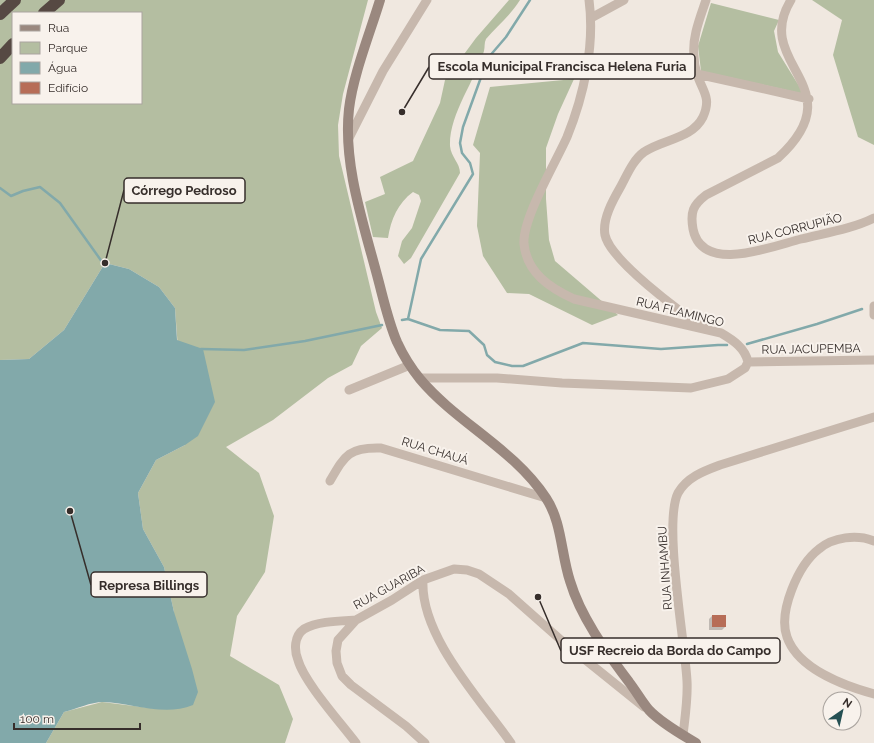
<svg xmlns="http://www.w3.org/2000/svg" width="874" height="743" font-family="Raleway,sans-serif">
  <rect width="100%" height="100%" fill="#f0e8e0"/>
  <!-- green -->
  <path fill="#b4bea1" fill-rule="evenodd" d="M0,0H368L343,94L338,125L339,156L376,312L382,328L361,346L352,365L328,378L273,420L226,447L259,473L274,516L265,572L237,616L230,656L279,685L293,719L285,743H46L64,712L102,702L158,709L174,612L164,567L143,529L138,493L156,460L185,445L175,308L159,287L129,269L105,263L64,330L29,359L0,360ZM13,13H141V103H13Z
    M509,0H520C510,16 497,26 486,39C484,43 485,47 484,51C475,81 449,114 450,146C451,157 460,163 460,173L411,258L404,264L398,256L402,241L412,228L421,201L419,195L413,192C398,203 391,219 388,238L373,237L365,202L385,194L380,177L413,161L440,103L445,80L476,38Z
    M812,0H874V145L858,137L833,55L842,20Z
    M711,3L779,20L774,31L778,52L804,94L701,71L698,46Z
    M574,79L558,114L546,148V199L549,240L555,261L618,315L592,325L529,294L507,293L483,256L477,226L480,153L473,145L490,87Z"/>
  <!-- water -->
  <path fill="#82a9aa" d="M105,263L129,269L159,287L175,308L177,340L203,349L215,402L198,436L185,445L156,460L138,493L143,529L164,567L174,612L192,669L198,692L193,705C164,717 133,703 103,702C91,702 76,709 64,712L46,743H0V360L29,359L64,330Z"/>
  <!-- shadow -->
  <path fill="#0003" d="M712,616H725V627L722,630H709V619Z"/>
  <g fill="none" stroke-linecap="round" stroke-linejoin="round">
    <!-- stream -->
    <path stroke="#82a9aa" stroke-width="2.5" d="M0,188L11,196L23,191L40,187L60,203L105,266
      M408,319L421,259L473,174L470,163L462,153L460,143L463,127L488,58L506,37L530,0
      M402,320L408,319L440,330L469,331L484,345L487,355L495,362L512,366H523L583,343L661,349L718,345H727
      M747,344L817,324L862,309
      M201,349L244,350L305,341L382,325"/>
  </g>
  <!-- building -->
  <path fill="#b76d57" d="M712,615H726V627H712Z"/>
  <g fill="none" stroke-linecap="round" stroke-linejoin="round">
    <!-- street -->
    <path stroke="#c7b8ad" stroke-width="9" d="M791,0C751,65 856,86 778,158L706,195C693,205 690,212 693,229C702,275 773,246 801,239C825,233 852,229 874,218
      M591,18L624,0
      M697,74L809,99
      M349,138L383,71L427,0
      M874,306V315
      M704,327C681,313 610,260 605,235C602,219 613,200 621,186C627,175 633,160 644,152C663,139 692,139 703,117C712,97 702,91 697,74C695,68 694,61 694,56C692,37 700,18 706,0
      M748,362L874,360
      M420,378H497L562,383L691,388L728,379L745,368L748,362C745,348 733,340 721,333L574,299C550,288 527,273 524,244C522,219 556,162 567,137C584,95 595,45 589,0
      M349,390L410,365
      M330,481C345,455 349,447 381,448L546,498
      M874,541C857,534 833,537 819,549C798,565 778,612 787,637C798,669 845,686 874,694
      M423,580C420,636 480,699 511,743
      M356,620C340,621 318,621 304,629C294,636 294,650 298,660C304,682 341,723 356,743
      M683,735C685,717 688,699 687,681C685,642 663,523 678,493C687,477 704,471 720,465L874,417
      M425,743L406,726L351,685L342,676L337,663L336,651L338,640L356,620L392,600L423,580L454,569L467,570L479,574L509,594L562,641L644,707"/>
    <!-- secondary -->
    <path stroke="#9a887f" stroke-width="10" d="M380,0C370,33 353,75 349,109C343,164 363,222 377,275C383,297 388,321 397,342C403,355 411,368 420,379C457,423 514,449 546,498C562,522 561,554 570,581C581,618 606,651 629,682C636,691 642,702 649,710C661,723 681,734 696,743"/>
    <!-- highway -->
    <path stroke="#564943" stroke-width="12" d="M44,13L59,0
      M0,14L15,0
      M0,58L13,44"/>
  </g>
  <g text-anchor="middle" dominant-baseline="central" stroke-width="4" stroke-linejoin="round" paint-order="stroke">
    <!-- street labels -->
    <g font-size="12" fill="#362e2b" stroke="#f8f2ec">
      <text transform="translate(795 229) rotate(-14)">RUA CORRUPIÃO</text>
      <text transform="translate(680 312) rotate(14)">RUA FLAMINGO</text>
      <text transform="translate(811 349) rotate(-1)">RUA JACUPEMBA</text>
      <text transform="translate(435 451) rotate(17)">RUA CHAUÁ</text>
      <text transform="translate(665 568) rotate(-94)">RUA INHAMBU</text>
      <text transform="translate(389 587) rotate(-29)">RUA GUARIBA</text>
    </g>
  </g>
  <!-- callouts -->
  <path fill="none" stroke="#362e2b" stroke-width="1.5" d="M402 112L429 67M105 263L124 190M70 511L91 585M538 597L561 651"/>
  <g fill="#362e2b" stroke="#f8f2ec" stroke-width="1.5">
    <circle cx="402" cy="112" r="4"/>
    <circle cx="105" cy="263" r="4"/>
    <circle cx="70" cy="511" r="4"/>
    <circle cx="538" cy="597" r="4"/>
  </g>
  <g fill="#f8f2ec" stroke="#362e2b" stroke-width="1.5">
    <rect x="429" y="54" width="266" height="25" rx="4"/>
    <rect x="124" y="178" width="121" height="25" rx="4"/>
    <rect x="91" y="572" width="116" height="25" rx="4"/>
    <rect x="561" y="638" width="219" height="25" rx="4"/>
  </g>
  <g font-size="13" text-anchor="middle" font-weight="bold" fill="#362e2b">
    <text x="562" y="71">Escola Municipal Francisca Helena Furia</text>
    <text x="184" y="195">Córrego Pedroso</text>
    <text x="149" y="590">Represa Billings</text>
    <text x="670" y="655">USF Recreio da Borda do Campo</text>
  </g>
  <!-- legend -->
  <rect x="12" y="12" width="130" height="92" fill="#f8f2ec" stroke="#aaa49f"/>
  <rect x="20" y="25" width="20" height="6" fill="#9a887f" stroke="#aaa49f"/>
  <text x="48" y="32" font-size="12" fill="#362e2b">Rua</text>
  <rect x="20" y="42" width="20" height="12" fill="#b4bea1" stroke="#aaa49f"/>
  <text x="48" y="52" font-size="12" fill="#362e2b">Parque</text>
  <rect x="20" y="62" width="20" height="12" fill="#82a9aa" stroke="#aaa49f"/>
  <text x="48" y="72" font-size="12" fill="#362e2b">Água</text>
  <rect x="20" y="82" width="20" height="12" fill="#b76d57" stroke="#aaa49f"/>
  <text x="48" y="92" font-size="12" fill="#362e2b">Edifício</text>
  <!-- north arrow -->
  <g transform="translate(842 711) rotate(34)"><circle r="19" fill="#f8f2ec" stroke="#aaa49f"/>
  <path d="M0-3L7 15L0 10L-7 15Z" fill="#255053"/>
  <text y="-6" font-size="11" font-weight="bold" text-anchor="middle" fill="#362e2b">N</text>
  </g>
  <!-- scale -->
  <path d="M14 723v6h126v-6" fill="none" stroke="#362e2b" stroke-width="2"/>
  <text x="20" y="723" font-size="12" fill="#362e2b" stroke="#f8f2ec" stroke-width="3" paint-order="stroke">100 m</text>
</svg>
